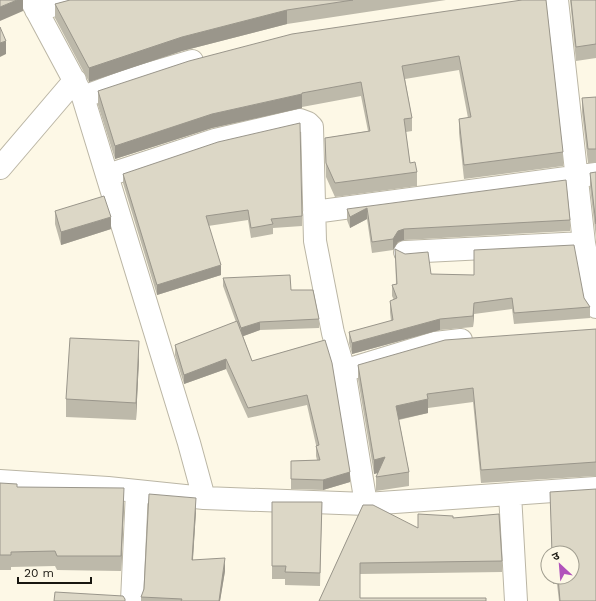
<svg xmlns="http://www.w3.org/2000/svg" width="596" height="601" font-family="'Work Sans','Noto Sans Devanagari',sans-serif">
  <rect width="100%" height="100%" fill="#fdf8e6"/>
  <g fill="none" stroke-linecap="round" stroke-linejoin="round">
    <defs>
      <path id="street" d="M31,0L83,97L189,443L204,498
        M557,0L584,243L596,307
        M36,10L74,0
        M83,97L134,78L192,61
        M0,168L75,80
        M108,175L215,140L300,120L308,123L312,127L315,241L333,333L344,370L366,504
        M314,212L596,174
        M405,252L584,243
        M353,368L435,343L461,340
        M0,481L108,488L204,498L366,504L596,488
        M510,494L516,601
        M132,601L137,491"/>
    </defs>
    <!-- street casing -->
    <use href="#street" stroke="#bbb6a5" stroke-width="24"/>
    <!-- street -->
    <use href="#street" stroke="#fff" stroke-width="22"/>
  </g>
  <!-- wall -->
  <path fill="#bdb9aa" d="M70,0H446L287,24L182,51L89,82L55,18V4Z
    M522,0L563,152V166L464,179L459,133V119L468,118L459,70L405,79L412,118V131L406,132L410,163L417,172V186L335,197L326,177L325,138L368,131L361,96L302,107V108L212,128L115,159L98,105V91Z
    M570,0H596V58L576,61Z
    M596,97V163H588L582,112V98Z
    M596,172V238L590,187V173Z
    M123,174L302,216V226L273,228V234L251,238L248,220L208,226L221,275L157,295L123,183Z
    M347,209L570,220V231L404,240L398,242L393,250L372,253L367,219L350,228L347,220Z
    M55,211L111,229L61,245L55,224Z
    M395,249L431,274L584,298L590,307V318L514,324L512,309L474,314L473,327L440,330L352,354L349,343V332L391,321L390,312V301L394,300L392,296V285L396,284Z
    M223,278L291,290L319,319V328L260,330L243,336L252,361L325,340L350,482L323,490L291,489V461L317,460L316,456V445L307,405L248,418L226,369L184,384L175,355V345L236,322L223,286Z
    M596,329V476L481,483L473,402L428,408V413L399,420L409,472V486L376,491V477L378,473L374,474L358,379V365Z
    M139,359L136,420L66,417V399Z
    M0,483L17,487L124,503L121,571L57,570L55,566L11,567V570H0Z
    M550,492L596,601H559L557,584H553L552,577H572V553H552Z
    M272,502H322L320,586L285,585V579H272Z
    M363,505L418,528L453,518L502,561V572L360,574V598L319,601Z
    M196,511L193,560L225,571L220,601H141V597Z"/>
  <!-- shaded-wall -->
  <path fill="#9a968b" d="M17,0H23V11L0,21V7Z
    M287,10V24L182,51L89,82V68L182,37Z
    M6,41V54L0,57V43Z
    M302,94V108L212,128L115,159V146L212,114Z
    M367,208V219L350,228V217Z
    M111,217V229L61,245V232Z
    M404,229V240L398,242L393,250V239L398,231Z
    M221,265V275L157,295V285Z
    M474,303V314L473,327V316Z
    M440,319V330L352,354V343Z
    M260,322V330L241,337V328Z
    M139,341V359L136,420V403Z
    M226,359V369L184,384V375Z
    M428,399V413L396,420V406Z
    M385,457V471L374,474V460Z
    M350,472V482L323,490V480Z
    M124,488V503L121,571V556Z
    M196,498V511L192,572V560Z
    M225,558V571L220,601H219Z"/>
  <!-- building -->
  <path fill="#dcd7c6" stroke="#9a968b" d="M0,0H17L0,7Z
    M70,0H353L287,10L182,37L89,68L55,4Z
    M522,0H546L563,152L464,165L459,119L471,117L459,56L402,66L412,118L404,119L410,163L415,162L417,172L335,183L326,163L325,138L370,131L361,82L302,93V94L212,114L115,146L98,91L189,61L292,34Z
    M571,0H596V44L576,47Z
    M0,27L6,41L0,43Z
    M596,97V149H588L582,98Z
    M300,123L302,216L271,219L273,224L251,228L248,210L206,216L221,265L157,285L123,174L218,142Z
    M596,172V224L590,173Z
    M566,180L570,220L404,229L398,231L393,239L372,242L367,208L350,217L347,209Z
    M104,196L111,217L61,232L55,211Z
    M574,245L584,298L590,307L514,313L512,298L474,303L473,316L440,319L352,343L349,332L393,320L390,301L397,298L392,285L397,284L395,249L405,254L428,252L431,274L474,275V250Z
    M290,275L291,290H313L319,319L260,322L241,328L223,278Z
    M237,321L252,361L325,340L332,363L350,472L323,480L291,479V461L320,460L316,446L319,445L307,395L248,408L226,359L184,375L175,345Z
    M596,329V462L481,470L473,388L427,394L428,399L396,406L409,472L376,477L385,457L374,460L358,365L445,340Z
    M70,338L139,341L136,403L66,399Z
    M0,483L17,484V487L124,488L121,556H57L55,551L11,552V555H0Z
    M596,489V601H560L558,577H572V553H552L550,492Z
    M149,494L196,498L192,560L225,558L219,601H181L182,599L141,597L144,589Z
    M272,502H322L320,573L285,572L286,566H272Z
    M363,505H373L418,528V514L453,516V518L499,514L502,561L360,563V598H486V601H319Z
    M55,592L123,596L125,599V601H54Z"/>
  <!-- north arrow -->
  <g transform="translate(560 565) rotate(334)"><circle r="19" fill="#fdf8e6" stroke="#a19e90"/>
  <path d="M0-3L7 15L0 10L-7 15Z" fill="#b152bb"/>
  <text y="-6" font-size="11" font-weight="bold" text-anchor="middle" fill="#181610">उ</text>
  </g>
  <!-- scale -->
  <path d="M18 577v6h73v-6" fill="none" stroke="#181610" stroke-width="2"/>
  <text x="24" y="577" font-size="12" fill="#181610" stroke="#fdf8e6" stroke-width="3" paint-order="stroke">20 m</text>
</svg>
